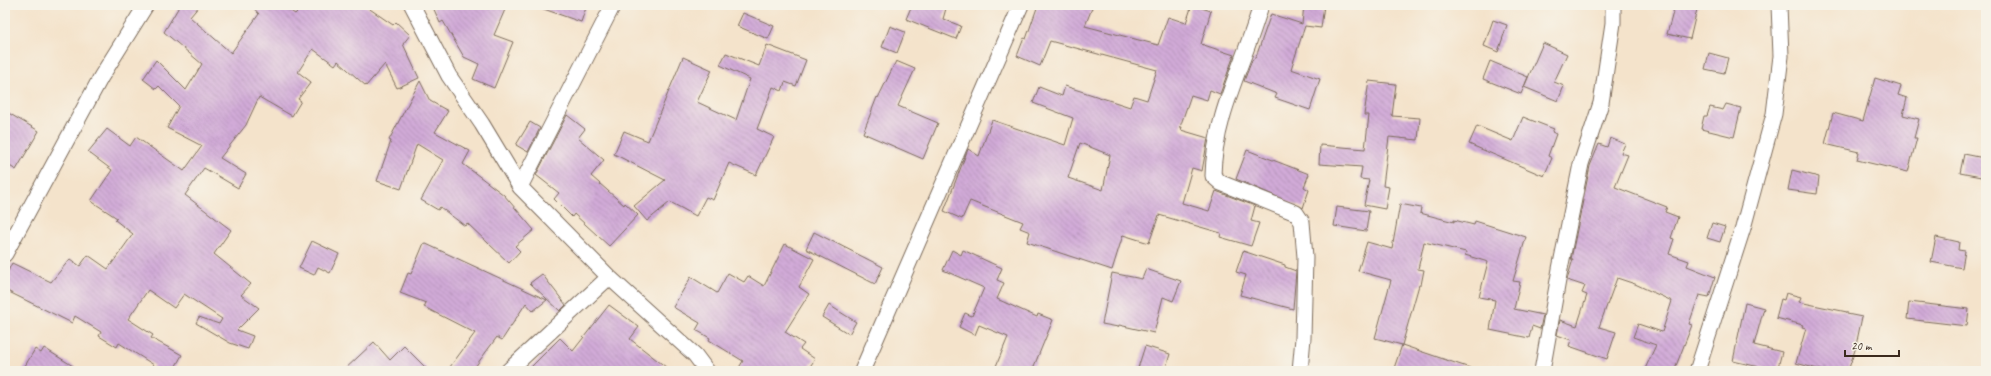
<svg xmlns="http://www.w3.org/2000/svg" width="1991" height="376" font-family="Caveat,sans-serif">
  <defs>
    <pattern id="building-back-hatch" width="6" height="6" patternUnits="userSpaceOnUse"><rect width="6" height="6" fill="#d1aad8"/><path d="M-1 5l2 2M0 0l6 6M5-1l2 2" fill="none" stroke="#ab8baf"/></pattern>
  </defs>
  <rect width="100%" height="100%" fill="#f7f3e8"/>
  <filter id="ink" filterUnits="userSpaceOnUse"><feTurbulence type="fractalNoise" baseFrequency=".025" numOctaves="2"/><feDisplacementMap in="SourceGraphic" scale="8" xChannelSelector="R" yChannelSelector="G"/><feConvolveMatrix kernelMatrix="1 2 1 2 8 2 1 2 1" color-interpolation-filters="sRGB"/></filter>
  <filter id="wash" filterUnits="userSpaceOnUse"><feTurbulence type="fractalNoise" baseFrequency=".012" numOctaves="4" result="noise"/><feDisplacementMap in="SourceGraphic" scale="16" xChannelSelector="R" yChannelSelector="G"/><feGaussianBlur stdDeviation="0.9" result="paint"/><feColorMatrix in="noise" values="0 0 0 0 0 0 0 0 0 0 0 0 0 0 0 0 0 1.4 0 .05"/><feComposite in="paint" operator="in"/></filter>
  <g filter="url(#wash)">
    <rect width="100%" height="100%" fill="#f4e3cb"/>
    <g id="blocks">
      <!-- building -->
      <path fill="url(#building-back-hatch)" fill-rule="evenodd" d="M180,5H200L190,17L231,53L259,14L251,5H282L295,14L304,5H364L393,25L396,22L410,35L403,44L419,78L397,88L385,64L366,86L338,61L335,65L313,49L298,72L311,82L298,99L301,101L292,116L259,97L246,125L220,158L246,174L238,188L204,168L185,195L231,230L214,254L251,284L241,295L259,308L237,330L253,336L248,349L230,343L196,323L199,317L219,324L222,319L184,294L174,308L148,290L128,319L153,335L151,338L182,355L173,371H151L154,365L119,343L117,347L99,336L101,332L75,316L72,323L5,290V277L12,263L51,282L70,259L80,266L88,255L108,269L133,234L115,220L117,218L91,201L112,170L88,152L107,129L130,146L136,137L184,171L202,146L167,128L179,106L159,86L156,89L143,79L156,60L186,90L202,64L164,32Z
        M432,5H507L494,35L513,42L494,88L473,79L479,64L464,57L443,21L440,23Z
        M538,5H587L581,22L538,7Z
        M912,5H947L943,19L961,26L956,39L906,19Z
        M1038,5H1084L1092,8L1085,26L1158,45L1168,17L1186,23L1192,5L1211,11L1201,44L1234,55L1220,94L1210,90L1207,100L1191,95L1180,127H1182L1181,130L1208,138L1202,171L1192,168L1182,203L1209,211L1216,191L1255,206L1251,221L1259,223L1251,246L1220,237L1221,233L1159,215L1149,243L1123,235L1112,270L1027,242L1030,232L1020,228L1023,222L970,201L962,219L944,211L968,149L979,156L992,120L1065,145L1073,118L1033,103L1039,87L1062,96L1065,86L1130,107L1134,96L1147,100L1157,70L1050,41L1040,66L1017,56L1024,38L1026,39ZM1080,143L1110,155L1103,190L1068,178Z
        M1304,5H1324L1321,28L1305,26L1291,69L1320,79L1310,110L1275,98L1277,94L1244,81L1252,60L1256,57L1271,14L1302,24Z
        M1675,5H1698L1690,39L1667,34Z
        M743,13L774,26L768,39L737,26Z
        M1493,20L1507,25L1498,52L1484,46Z
        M890,26L905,32L897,53L882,47Z
        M1543,43L1567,54L1554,82L1564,86L1558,101L1524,87Z
        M767,45L806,60L796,86L785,82L782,91L773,87L757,129L774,137L756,175L729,163L713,200L706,197L696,216L670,202L647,221L634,206L665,180L614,154L624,131L648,141L683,57L712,70L697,102L736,120L750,79L720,65L726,53L759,66Z
        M1709,53L1728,58L1724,73L1705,69Z
        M896,61L915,69L898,106L938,123L923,159L863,133L877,97L878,98Z
        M1490,61L1528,77L1521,94L1483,79Z
        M1875,78L1901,86L1898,95L1907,98L1903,115L1919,119L1914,138H1917L1908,172L1857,160L1859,152L1825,144L1833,113L1863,121Z
        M420,81L430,101L448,111L435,132L470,151L463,164L504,195L534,230L515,246L520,251L509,263L467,223L465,226L440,207L438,210L421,200L443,160L417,144L401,189L377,181L391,141L389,140Z
        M1369,81L1396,84L1392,116L1420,118L1418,140L1389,137L1383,186L1389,187L1385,209L1364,205L1369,180L1360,179L1362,167L1319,164L1320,145L1365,149L1369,115H1364Z
        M1726,104L1741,108L1734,137L1701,129L1704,116H1707L1710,107L1723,110Z
        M5,111L39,131L16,170L5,163Z
        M567,115L585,129L578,138L604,160L591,176L624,205L625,203L638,215L609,246L574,214L572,217L554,199L559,193L536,175Z
        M1523,117L1554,129L1552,132L1556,134L1548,156L1552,158L1544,176L1469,144L1477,126L1513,141Z
        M530,122L540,128L528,152L516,145Z
        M1610,138L1625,144L1621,153L1628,155L1615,187L1667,207L1665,212L1678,217L1671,238L1674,239L1669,254L1689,261L1687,266L1715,277L1709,297L1699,295L1689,324L1692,325L1674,371H1644L1656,345L1633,337L1638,324L1662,332L1672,301L1635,284L1617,278L1599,327L1616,332L1607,359L1569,346L1571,340L1557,335L1560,320L1577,326L1587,295L1582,293L1585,286L1567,280L1573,259H1571L1590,166L1599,144L1607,147Z
        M1247,150L1309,174L1304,187L1309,190L1303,208L1236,179Z
        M1964,154L1984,158L1981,177L1960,173Z
        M1792,170L1819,177L1817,194L1788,190Z
        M1400,204L1421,208L1420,213L1454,222V220L1474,225L1475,221L1526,237L1513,281L1520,282L1514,309L1543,315L1540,329L1532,326L1529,338L1490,330L1495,300L1479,297L1488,262L1465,255L1466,252L1424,242L1418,269L1424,270L1421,285H1419L1402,345L1375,338L1391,280L1358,271L1367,242L1392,249Z
        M1337,207L1369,211L1366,231L1334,226Z
        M1712,223L1725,227L1720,242L1707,238Z
        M814,232L883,267L875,284L806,249Z
        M1936,237L1959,242L1958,250L1965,251L1962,268L1931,262Z
        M312,241L339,254L330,273L318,267L314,275L299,268Z
        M424,243L547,300L533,311L526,303L502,340L497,337L472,371H447L475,333L424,307L426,303L400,293L408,273L411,274Z
        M785,244L814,259L799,287L809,294L785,332L804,344L800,349L815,359L807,371H737L743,361L709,340L710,338L696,330L700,323L673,307L691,277L717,293L728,273L744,282L748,276L764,286Z
        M952,250L961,255L963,250L1002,268L997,280L1004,283L997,299L1037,317L1038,314L1053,320L1032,371H994L1008,337L979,325L975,335L959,327L965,313L972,316L984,288L943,270Z
        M1243,251L1285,265V267L1296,271L1293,309L1240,295L1246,275L1236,272Z
        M1146,269L1181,281L1173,301L1163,297L1154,333L1119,325L1118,327L1102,324L1112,273L1142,279Z
        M542,274L566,305L560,311L530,283Z
        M1786,293L1801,297L1799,302L1847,312V314L1862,317L1855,350L1848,371H1825L1796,363L1806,328L1802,327L1803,325L1776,318L1781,299L1784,300Z
        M1909,302L1969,309L1967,326L1907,319Z
        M1745,303L1764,308L1754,345L1782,352L1777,371L1733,361Z
        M609,305L639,327L630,339L671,371H527L560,338L573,351Z
        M829,305L856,322L849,334L822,317Z
        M374,342L390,360L404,346L429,371H343Z
        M1402,345L1470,368V371H1393Z
        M1145,346L1170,354L1165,371H1137Z
        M44,348L81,371H22L35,349L41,353Z"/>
    </g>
  </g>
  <g filter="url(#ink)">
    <use href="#blocks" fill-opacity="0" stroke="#7c6b5b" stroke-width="1"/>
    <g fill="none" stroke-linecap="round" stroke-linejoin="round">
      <defs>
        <path id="minor" d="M412,5L449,76L482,124L520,187L609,277L695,355L707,371
          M1261,5C1245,62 1214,115 1213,176L1221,183L1296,213L1302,222L1305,257L1303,338L1300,371
          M520,187L613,5
          M5,254L101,77L146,5
          M508,371L609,277
          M862,371L1021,5
          M1542,371L1560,269L1581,164L1601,103L1613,23V5
          M1697,371L1743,228L1774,114L1781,56L1779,5"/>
      </defs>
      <!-- minor casing -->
      <use href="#minor" stroke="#7c6b5b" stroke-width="17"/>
      <!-- minor -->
      <use href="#minor" stroke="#fff" stroke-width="15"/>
    </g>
  </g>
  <!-- margin -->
  <rect width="1991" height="376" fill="none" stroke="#f7f3e8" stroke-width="20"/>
  <!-- scale -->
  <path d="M1845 350v6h54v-6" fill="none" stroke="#3b2a1e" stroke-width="2"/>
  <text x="1851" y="350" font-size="12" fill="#3b2a1e" stroke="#f7f3e8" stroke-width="3" paint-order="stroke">20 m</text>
</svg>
